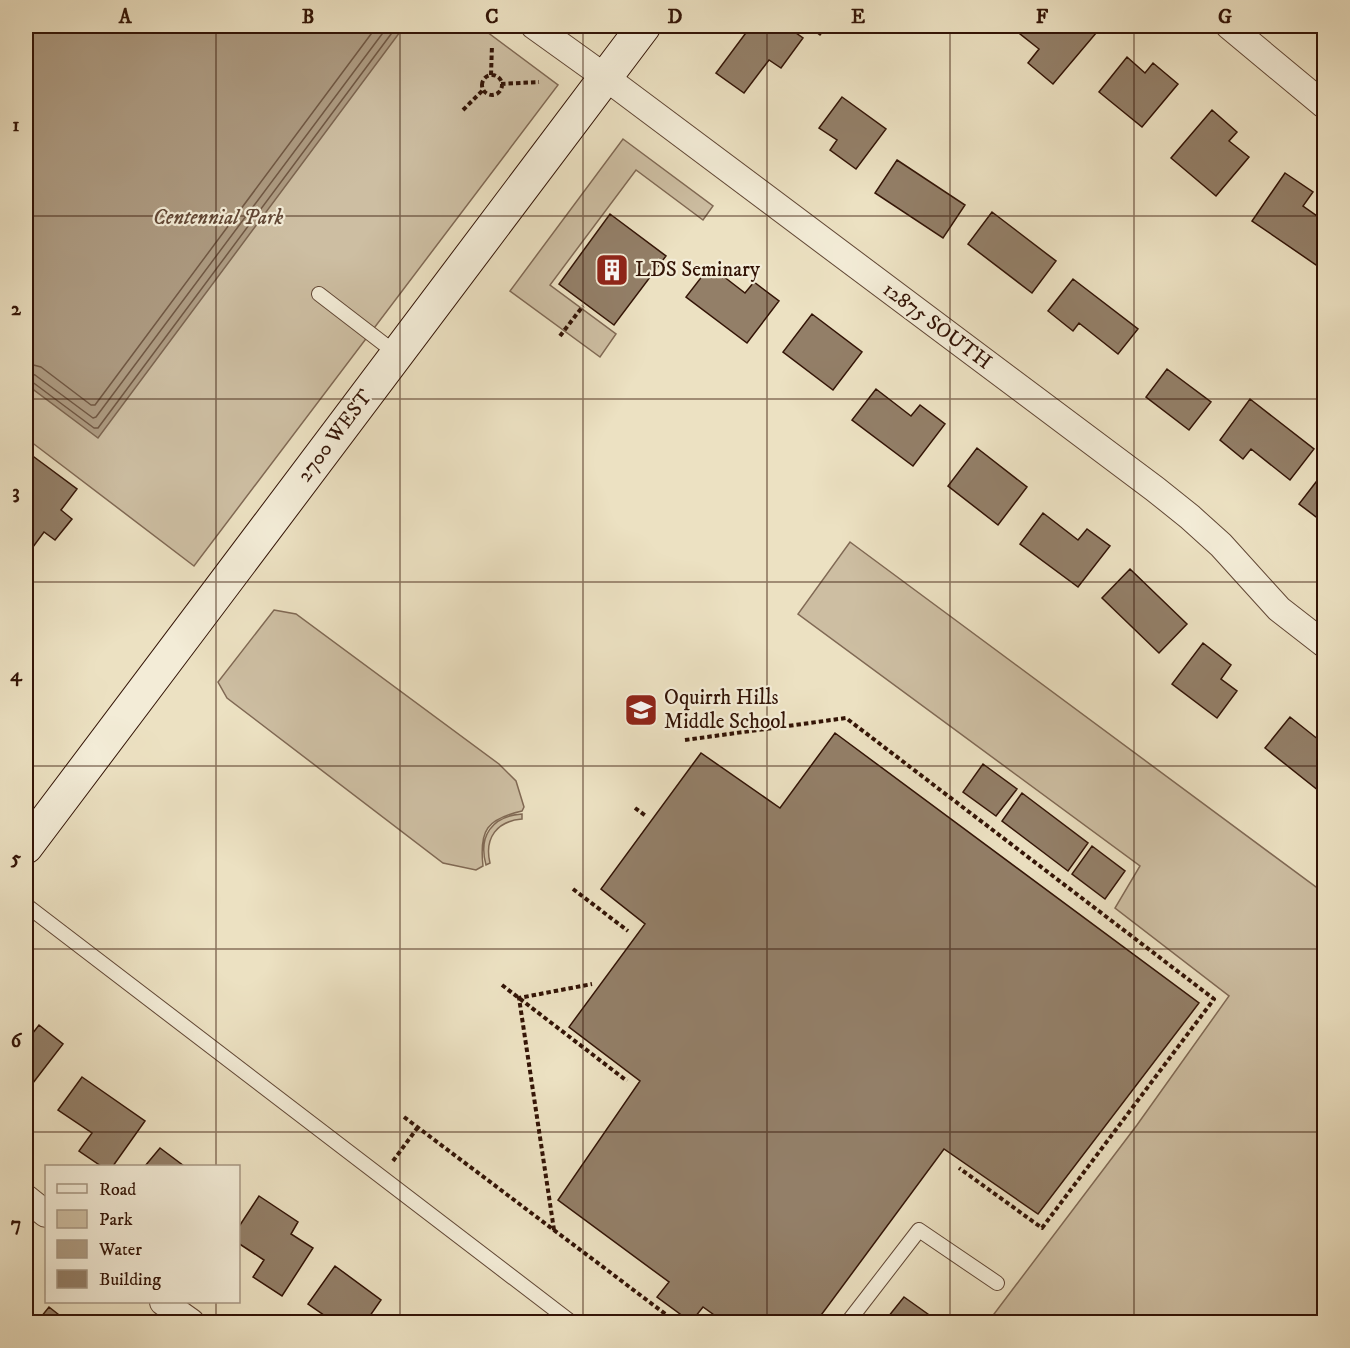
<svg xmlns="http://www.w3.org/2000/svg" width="1350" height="1348" font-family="'IM FELL DW Pica',serif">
  <rect width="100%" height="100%" fill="#ece1c2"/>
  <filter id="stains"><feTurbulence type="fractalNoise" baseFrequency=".00333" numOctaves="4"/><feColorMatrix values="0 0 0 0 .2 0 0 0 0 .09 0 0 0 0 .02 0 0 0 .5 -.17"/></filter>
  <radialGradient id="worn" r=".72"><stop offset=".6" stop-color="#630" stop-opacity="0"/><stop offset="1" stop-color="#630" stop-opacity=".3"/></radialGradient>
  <!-- green -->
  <path fill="#cdbea2" stroke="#806954" stroke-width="1.5" d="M26,26H479L558,85L194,566L26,438Z
    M623,139L713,206L703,220L636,170L550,285L616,334L600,357L510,291Z
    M850,542L1324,893V1322H988L1137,1125L1229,996L1115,908L1140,866L798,614Z
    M274,610L296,614L499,764L516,781L524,807L522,811C487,819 479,830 483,866L476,870L443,863L227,698L218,682Z
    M522,814V819C497,821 484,838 490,863L486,865C478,836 492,816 522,814Z"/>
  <!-- water -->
  <path fill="#ad9b82" stroke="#7c6550" stroke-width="1.5" d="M26,26H400L403,28L98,438L26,384Z"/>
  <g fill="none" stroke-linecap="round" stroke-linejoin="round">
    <!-- shore -->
    <path stroke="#705844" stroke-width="1.5" d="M26,363L41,367L91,405H95L377,26
      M26,372L35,375L93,418L96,417L388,26
      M26,380L31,381L94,428H98L397,26"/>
  </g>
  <!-- building -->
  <path fill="#937f68" stroke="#331406" stroke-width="1.5" d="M751,26H786L803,38L781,68L769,60L744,93L716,73Z
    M808,26H827L820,35Z
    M1010,26H1102L1053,84L1028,63L1039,49Z
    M1127,57L1145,73L1153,63L1178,84L1142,127L1099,92Z
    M842,97L886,129L856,169L830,150L837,140L819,128Z
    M1212,110L1237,132L1229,141L1249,157L1216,196L1171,158Z
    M897,160L965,205L943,238L875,193Z
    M1285,173L1313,192L1303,206L1324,221V264L1322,269L1252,221Z
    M992,212L1056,261L1032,293L968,244Z
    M610,214L666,256L614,325L559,284Z
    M710,266L745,293L754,282L779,301L747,343L686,297Z
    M1073,279L1138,329L1118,354L1079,323L1073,331L1048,311Z
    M812,314L862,352L833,390L783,352Z
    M1167,369L1211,402L1189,430L1146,397Z
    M876,389L911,416L920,405L945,424L913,466L852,420Z
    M1250,399L1314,449L1290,480L1251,449L1243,459L1220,440Z
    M977,448L1027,487L998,525L948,486Z
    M26,451L77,489L61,510L72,519L55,540L44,532L30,551L26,548Z
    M1323,473L1324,474V523L1299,504Z
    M1043,513L1078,540L1087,529L1110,546L1078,587L1020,544Z
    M1130,569L1187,624L1159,653L1102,598Z
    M1203,643L1231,665L1221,679L1237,691L1217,718L1172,684Z
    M1290,717L1324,744V795L1265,748Z
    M835,733L1199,1003L1038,1214L944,1149L816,1322H724L703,1307L691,1322L657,1297L669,1282L558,1200L640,1081L569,1027L645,924L601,889L701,753L780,808Z
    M983,764L1017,789L996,816L963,792Z
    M1022,793L1088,843L1068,871L1002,821Z
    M1092,846L1125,871L1105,899L1072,874Z
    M39,1025L63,1044L26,1092V1036L29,1038Z
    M82,1077L145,1121L113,1166H101L79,1151L92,1133L58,1110Z
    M160,1148L184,1166H145Z
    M259,1196L298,1222L291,1234L313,1248L282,1296L253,1277L264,1260L238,1243V1228Z
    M335,1266L381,1300L367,1320L370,1322H325L328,1318L308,1304Z
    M904,1297L939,1322H884Z
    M49,1307L68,1322H37Z"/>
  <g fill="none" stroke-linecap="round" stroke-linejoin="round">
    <defs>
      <path id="service" d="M319,294L397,354
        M26,905L571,1322
        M848,1322L919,1230L997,1283"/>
      <path id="minor" d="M534,26L605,77L1155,489L1190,517L1221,545L1279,609L1324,644
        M1229,26L1324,105
        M26,1198L46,1214
        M163,1302L191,1322"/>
      <path id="secondary" d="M26,847L644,26"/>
    </defs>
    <!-- service casing -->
    <use href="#service" stroke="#614735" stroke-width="16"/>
    <!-- minor casing -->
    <use href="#minor" stroke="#614735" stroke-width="28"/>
    <!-- secondary casing -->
    <use href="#secondary" stroke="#331406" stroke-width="35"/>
    <!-- path -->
    <path stroke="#331406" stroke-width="4" stroke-dasharray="4.5 3" stroke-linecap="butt" d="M491,75L492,45
      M482 85a10 10 0 1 1 20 0a10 10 0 1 1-20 0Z
      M501,84L539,82
      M463,110L483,90
      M560,336L583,306
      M685,740L846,718L1214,999L1042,1228L959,1168
      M635,808L646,816
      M573,889L628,931
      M502,985L627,1081
      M404,1117L676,1322
      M393,1161L418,1127
      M554,1230L519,998L592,984"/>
    <!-- service -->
    <use href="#service" stroke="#f3ecd7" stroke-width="14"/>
    <!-- minor -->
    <use href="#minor" stroke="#f3ecd7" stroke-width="26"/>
    <!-- secondary -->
    <use href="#secondary" stroke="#f3ecd7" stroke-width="33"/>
  </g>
  <!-- grid -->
  <path fill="none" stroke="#331406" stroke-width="1.5" stroke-opacity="0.55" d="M216,26V1166M400,26V1322M583,26V1322M767,26V1322M950,26V1322M1134,26V1322M26,216H1324M26,399H1324M26,582H1324M26,766H1324M26,949H1324M26,1132H1324M216,1302V1322"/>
  <!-- icons -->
  <defs>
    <symbol id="building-square" viewBox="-11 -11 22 22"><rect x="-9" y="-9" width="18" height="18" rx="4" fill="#8f2418" stroke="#f3ecd7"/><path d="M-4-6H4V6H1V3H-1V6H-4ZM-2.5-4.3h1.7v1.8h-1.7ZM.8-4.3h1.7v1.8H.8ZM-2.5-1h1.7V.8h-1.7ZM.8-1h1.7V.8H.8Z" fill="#fff"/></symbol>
    <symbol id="school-square" viewBox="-11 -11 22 22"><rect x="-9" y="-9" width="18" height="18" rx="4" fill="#8f2418" stroke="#f3ecd7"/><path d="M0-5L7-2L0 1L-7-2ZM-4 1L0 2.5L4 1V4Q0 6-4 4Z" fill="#fff"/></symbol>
  </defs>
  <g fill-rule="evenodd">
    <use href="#building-square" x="593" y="251" width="38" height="38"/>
    <use href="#school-square" x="622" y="691" width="38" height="38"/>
  </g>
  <g text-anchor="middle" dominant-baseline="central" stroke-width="4.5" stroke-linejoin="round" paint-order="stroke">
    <!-- park labels -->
    <g font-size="21" font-style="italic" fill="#614735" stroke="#f3ecd7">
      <text x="218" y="218">Centennial Park</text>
    </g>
    <!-- poi labels -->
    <g font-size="21" fill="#331406" stroke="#f3ecd7" text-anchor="start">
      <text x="635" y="270">LDS Seminary</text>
      <text x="664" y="698">Oquirrh Hills<tspan x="664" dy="24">Middle School</tspan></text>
    </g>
    <!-- street labels -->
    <g font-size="21" fill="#331406" stroke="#f3ecd7">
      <text transform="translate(937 326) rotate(37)">12875 SOUTH</text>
      <text transform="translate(335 436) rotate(-53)">2700 WEST</text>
    </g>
  </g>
  <!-- margin -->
  <rect width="1350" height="1348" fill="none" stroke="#ece1c2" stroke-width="66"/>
  <!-- legend -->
  <rect x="45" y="1165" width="195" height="138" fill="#f3ecd7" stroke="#a69683" stroke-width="1.5"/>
  <rect x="57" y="1184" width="30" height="9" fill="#f3ecd7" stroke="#a69683" stroke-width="1.5"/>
  <text x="99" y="1195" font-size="18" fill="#331406">Road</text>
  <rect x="57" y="1210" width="30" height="18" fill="#cdbea2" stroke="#a69683" stroke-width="1.5"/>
  <text x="99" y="1225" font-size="18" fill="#331406">Park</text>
  <rect x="57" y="1240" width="30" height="18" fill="#ad9b82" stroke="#a69683" stroke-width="1.5"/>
  <text x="99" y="1255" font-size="18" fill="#331406">Water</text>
  <rect x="57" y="1270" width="30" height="18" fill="#937f68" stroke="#a69683" stroke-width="1.5"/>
  <text x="99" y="1285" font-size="18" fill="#331406">Building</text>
  <rect x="33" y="33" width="1284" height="1282" fill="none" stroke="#331406" stroke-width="2"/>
  <g font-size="20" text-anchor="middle" font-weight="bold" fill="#331406">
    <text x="125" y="23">A</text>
    <text x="308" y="23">B</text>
    <text x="492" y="23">C</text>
    <text x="675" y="23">D</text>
    <text x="858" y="23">E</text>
    <text x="1042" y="23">F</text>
    <text x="1225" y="23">G</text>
    <text x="16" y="131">1</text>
    <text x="16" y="315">2</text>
    <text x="16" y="498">3</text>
    <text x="16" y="681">4</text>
    <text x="16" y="864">5</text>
    <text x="16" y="1047">6</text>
    <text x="16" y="1230">7</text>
  </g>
  <rect width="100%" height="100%" filter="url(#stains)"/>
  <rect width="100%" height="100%" fill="url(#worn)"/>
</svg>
